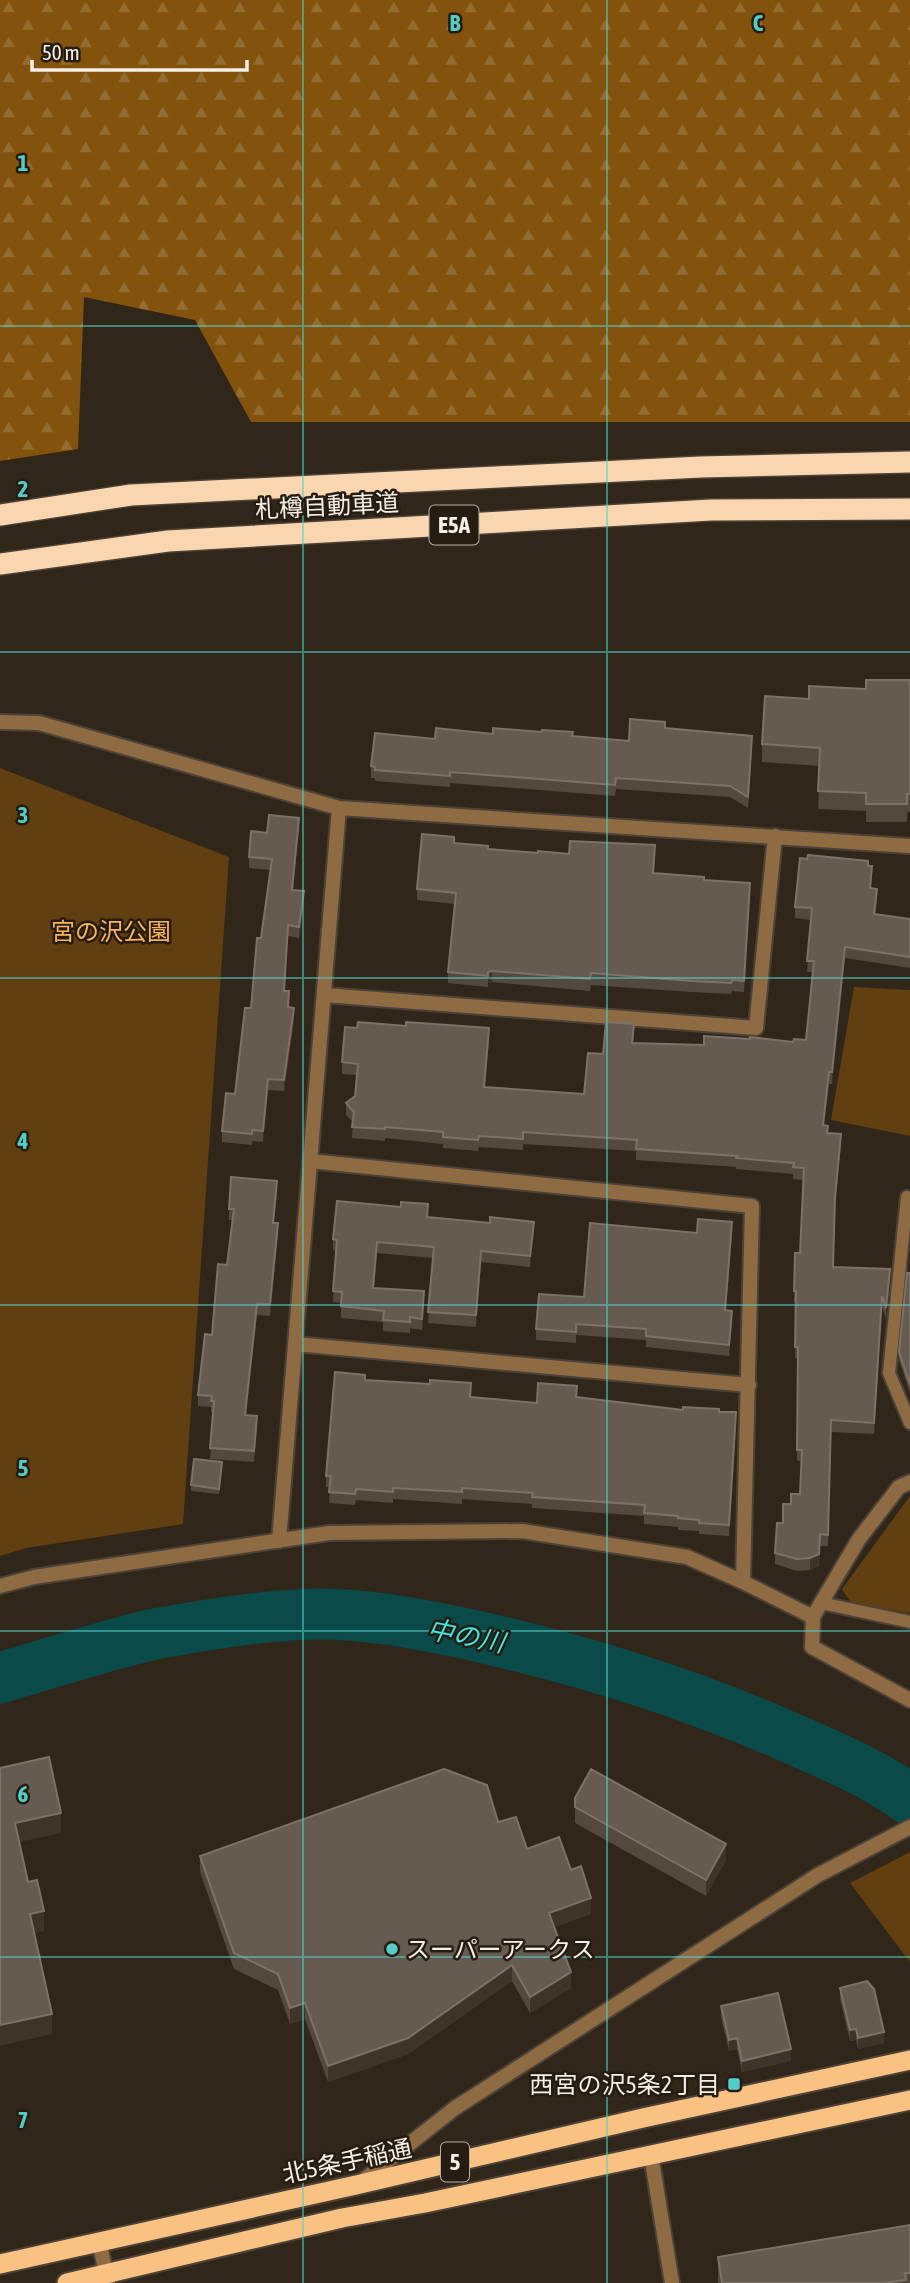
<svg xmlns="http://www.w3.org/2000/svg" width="910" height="2283" font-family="'Asap Condensed','Noto Sans JP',sans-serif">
  <defs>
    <pattern id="forest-firs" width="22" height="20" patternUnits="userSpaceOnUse" patternTransform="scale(1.75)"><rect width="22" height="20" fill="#83530d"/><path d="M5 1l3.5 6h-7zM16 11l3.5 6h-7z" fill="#956c30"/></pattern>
  </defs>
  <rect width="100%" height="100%" fill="#30261a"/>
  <!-- forest -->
  <path fill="url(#forest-firs)" d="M0,0H910V422H251L195,320L84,297L78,449L0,461Z"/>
  <!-- park -->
  <path fill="#623f11" d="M0,768L229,857L183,1524L26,1548L0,1556Z
    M854,987L910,990V1136L831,1120Z
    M910,1496V1613L853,1603L847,1597L842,1589Z
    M910,1852V1962L850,1883Z"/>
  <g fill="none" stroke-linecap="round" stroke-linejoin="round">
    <!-- river -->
    <path stroke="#0a4b49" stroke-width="51" d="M0,1678C47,1664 94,1649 142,1637C157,1633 173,1631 189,1628C231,1621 272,1615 315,1614C364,1613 419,1624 467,1634C576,1658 681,1690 784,1735C827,1754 872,1772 910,1800"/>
    <defs>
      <path id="service" d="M907,1197L889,1373L910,1423
        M821,1603L910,1622"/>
      <path id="minor" d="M0,722L39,723L339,808L910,846
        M324,995L756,1028L775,836
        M310,1161L752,1206L743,1582
        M295,1344L749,1385
        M910,1482L899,1487L859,1539L821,1603L813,1617L812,1647L910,1700
        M279,1541L339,808
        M0,1586L34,1577L329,1533L522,1531L687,1557L743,1582L813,1617
        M651,2155L672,2283
        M365,2179L455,2108L818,1875L910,1827"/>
      <path id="tertiary" d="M99,2241L108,2282"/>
      <path id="trunk" d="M0,2264L356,2185L643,2118L910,2060
        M67,2283L342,2218L425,2203L910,2100"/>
      <path id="motorway" d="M0,515L131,495L701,467L910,462
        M0,564L168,541L711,510L910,509"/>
    </defs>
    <!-- service casing -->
    <use href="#service" stroke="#4c4237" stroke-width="16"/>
    <!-- minor casing -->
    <use href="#minor" stroke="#4c4237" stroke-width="18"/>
    <!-- tertiary casing -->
    <use href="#tertiary" stroke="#4c4237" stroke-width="18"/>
    <!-- trunk casing -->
    <use href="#trunk" stroke="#4c4237" stroke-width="23"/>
    <!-- motorway casing -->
    <use href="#motorway" stroke="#4c4237" stroke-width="24"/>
    <!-- service -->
    <use href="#service" stroke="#8f6b43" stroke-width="12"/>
    <!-- minor -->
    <use href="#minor" stroke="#8f6b43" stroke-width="14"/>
    <!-- tertiary -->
    <use href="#tertiary" stroke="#8f6b43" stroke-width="14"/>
    <!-- trunk -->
    <use href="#trunk" stroke="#f9c282" stroke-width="19"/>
    <!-- motorway -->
    <use href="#motorway" stroke="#fad6b0" stroke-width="21"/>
  </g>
  <!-- wall -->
  <path fill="#54493e" d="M910,680V812H907V822H866V811L818,809L820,766L762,762V744L809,699Z
    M665,728L752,747L748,808L730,797L616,789L615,796L450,783V787L375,781V778H371V766L435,739L493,734L573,736L629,741Z
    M299,829L293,890L304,903L299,938L288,936L284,991L289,1007L294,1019L284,1091L268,1090L263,1142L252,1141V1145L222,1142V1131L235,1094L251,1008L271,870L249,868V857L267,833Z
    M454,843L488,849L538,853L655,856L654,873L704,880L750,894L744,992L732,991L731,994L691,992L591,985L590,991L492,982L488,983V987L448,983V972L455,904L417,900V889Z
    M868,866L872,877L871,888L877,901L875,915L910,919V968L845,958L832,1084H829L824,1125L828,1133L841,1145L835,1209L833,1267L890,1280L886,1319L882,1307L874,1434L831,1432L828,1546H820L819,1566L810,1570L797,1571L775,1564V1553L783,1523L791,1504L800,1494L802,1461H797L798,1358H795L796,1302H794V1291L800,1253L803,1180L793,1179V1174L736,1169V1167L636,1160V1151L523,1144V1150L479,1147L478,1151L443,1148V1144L385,1138V1141L352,1138L353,1122L346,1115V1103L355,1096L357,1075L342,1074V1062L489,1040L485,1087L584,1094L603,1054L634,1036L633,1043L704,1045L793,1042L806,1040L812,972H807L811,920L795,918V907Z
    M277,1192L274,1223L278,1234L270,1316L257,1315L246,1415L257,1427L254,1462L210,1459L213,1412H211V1407L198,1406V1395L212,1335L227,1265L232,1220H229V1209Z
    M428,1217L534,1233L530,1267L481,1262L476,1327L428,1323L433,1258L377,1253L374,1288L424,1302L422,1330L410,1328V1333L383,1331V1322L341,1318V1303L333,1302L336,1251L333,1250V1239Z
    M697,1233H732L726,1310L732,1322L729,1356L646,1347V1340L576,1335V1343L536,1340V1329L584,1297Z
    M910,1273V1393L899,1360V1352Z
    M365,1380L471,1397L537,1403L577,1398L683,1410L719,1412L736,1423L729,1536L699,1534V1531L678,1530V1527L644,1524V1516L532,1508V1504L462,1499V1504L393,1499V1503L356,1500L355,1505L329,1503L330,1487H326V1476Z
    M222,1468L219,1494L191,1491V1485Z
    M575,1798L726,1860L706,1896L575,1823Z
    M498,1822L527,1849L571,1870L591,1914L554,1927L571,1988L530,2013L512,1981L408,2054L328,2082L305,2019L290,2024L278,1990L234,1969L200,1872V1856Z
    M840,1988L884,2043L858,2049L856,2040L850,2041L840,1999Z
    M721,2006L791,2061L742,2072L737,2049L729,2051L721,2017Z
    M910,2225V2283H718V2257Z"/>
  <!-- shaded-wall -->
  <path fill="#3e3428" d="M299,818V829L292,901V890Z
    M304,891V903L299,938V927Z
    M288,925V936L284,1002V991Z
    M845,947V958L832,1084V1072Z
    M492,971V982L488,983V972Z
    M294,1008V1019L284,1091V1080Z
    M489,1028V1040L484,1098V1087Z
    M829,1072V1084L823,1137V1125Z
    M268,1079V1090L263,1142V1131Z
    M841,1134V1145L835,1209V1197Z
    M534,1222V1233L530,1267V1256Z
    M732,1222V1233L725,1321V1310Z
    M278,1223V1234L270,1316V1304Z
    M377,1242V1253L373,1299V1288Z
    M481,1251V1262L476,1327V1315Z
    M890,1269V1280L886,1319V1308Z
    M882,1296V1307L874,1434V1423Z
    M257,1304V1315L245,1426V1415Z
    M820,1534L819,1566L810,1570V1558Z
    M61,1813V1833L15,1843V1823Z
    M726,1844V1860L706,1896V1880Z
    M591,1898V1914L549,1929V1913Z
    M44,1911V1931L30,1934V1914Z
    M512,1965V1981L408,2054L328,2082V2066Z
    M571,1972V1988L530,2013V1997Z
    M305,2003V2019L290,2024V2008Z
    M52,2014V2034L0,2046V2025Z
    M856,2029V2040L850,2041V2030Z
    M884,2032V2043L858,2049V2038Z
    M737,2038V2049L729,2051V2040Z
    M791,2049V2061L742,2072V2061Z"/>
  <!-- building -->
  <path fill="#665b50" stroke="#7c7268" stroke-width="2" d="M866,680H910V794H907V804H866V793L818,791L820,748L762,744L765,696L809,699V686L866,689Z
    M630,719L665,722V728L752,736L748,797L730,786L616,778L615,785L450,772V776L375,770V767L371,766L375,733L435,739L436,728L493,734V728L542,732V730L573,732L572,736L629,741Z
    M269,815L299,818L292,890L304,891L299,927L288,925L284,991H289L288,1007L294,1008L284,1080L268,1079L263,1131L252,1130V1134L222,1131L226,1093L235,1094L245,1008H251L257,938H261L272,859L249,857L251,831L267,833Z
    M422,834L454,837V843L488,846V849L538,853V851L569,854L570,841L655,845L653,873L704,877V880L750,883L744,981L732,980L731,983L691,981L591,973L590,979L492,971L488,972V976L448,972L456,893L417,889Z
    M808,855L868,861V866H872L870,888L877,889L874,914L910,919V957L845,947L832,1072H829L823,1125L828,1126L827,1133L841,1134L835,1197L833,1267L890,1269L886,1308L882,1296L874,1423L831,1420L828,1535L820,1534L819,1554L810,1558L797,1559L775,1553L777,1523H783V1504H791V1494H800L802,1450H797L798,1347H795L796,1291H794L795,1253H800L804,1168L793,1167L794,1163L736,1158L737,1156L636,1149L637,1140L523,1132V1139L479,1136L478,1140L443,1137V1132L385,1127V1129L352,1127L354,1112L346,1103L355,1096L358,1064L342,1062L345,1027L357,1028L358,1022L406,1026V1022L489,1028L484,1087L584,1094L588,1053L603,1054L606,1022L634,1024L632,1043L704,1045V1036L750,1039V1037L793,1042L794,1039L806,1040L814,961H807L812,908L795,907L800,858L807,859Z
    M231,1177L277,1181L273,1223H278L270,1304H257L245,1415L257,1416L254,1451L210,1448L214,1401H211L212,1396L198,1395L205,1334L212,1335L218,1264L227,1265L234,1209H229Z
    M337,1201L401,1207V1202L428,1204L427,1217L490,1223V1217L534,1222L530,1256L481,1251L476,1315L428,1312L434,1247L377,1242L373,1288L424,1291L422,1319L410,1317V1322L383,1320L384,1311L341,1306L342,1292L333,1291L337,1240L333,1239Z
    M698,1219L732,1222L725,1310L732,1311L729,1345L646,1336V1329L576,1324V1332L536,1329L539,1294L584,1297L590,1223L697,1233Z
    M907,1273H910V1385L899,1352Z
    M335,1372L365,1375V1380L430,1384V1380L471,1383L470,1397L537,1403L538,1383L577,1386L576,1397L683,1410V1407L719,1409V1412H736L729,1525L699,1523V1520L678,1518V1516L644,1513L645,1505L532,1497L533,1493L462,1488V1492L393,1488V1492L356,1489L355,1494L329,1492L331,1476H326Z
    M194,1459L222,1462L219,1489L191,1485Z
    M49,1757L61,1813L15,1823L28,1882L37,1880L44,1911L30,1914L52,2014L0,2025V1768Z
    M444,1769L487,1785L498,1822L516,1817L527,1849L559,1837L571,1870L581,1866L591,1898L549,1913L571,1972L530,1997L512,1965L408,2038L328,2066L305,2003L290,2008L278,1974L234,1953L200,1856Z
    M591,1769L726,1844L706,1880L575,1807V1798Z
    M867,1981L874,1989L884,2032L858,2038L856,2029L850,2030L840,1988Z
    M778,1993L791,2049L742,2061L737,2038L729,2040L721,2006Z
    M910,2225V2273H905L906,2280L883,2283H722L718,2257Z"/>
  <!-- grid -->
  <path fill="none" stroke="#54cdc8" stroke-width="2" stroke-opacity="0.55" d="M303,0V2283M607,0V2283M0,326H910M0,652H910M0,978H910M0,1305H910M0,1631H910M0,1957H910"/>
  <!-- markers -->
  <g fill="#54cdc8" stroke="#261c11" stroke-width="2.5">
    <circle cx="392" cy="1949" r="7"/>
    <rect x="727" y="2077" width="14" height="14" rx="3.5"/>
  </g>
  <g text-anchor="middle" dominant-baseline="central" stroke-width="5" stroke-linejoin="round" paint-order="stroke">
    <!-- shield labels -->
    <g fill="#261c11" stroke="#b8b0a7" stroke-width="2">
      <rect x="429.5" y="505.5" width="49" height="39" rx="5"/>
      <rect x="441" y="2142.5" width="28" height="39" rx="5"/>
    </g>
    <g font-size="23" font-weight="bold" fill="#f6efe7">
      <text x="454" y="525">E5A</text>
      <text x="455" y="2162">5</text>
    </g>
    <!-- street labels -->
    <g font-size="24" fill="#f6efe7" stroke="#261c11">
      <text transform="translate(327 506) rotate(-3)">札樽自動車道</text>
      <text transform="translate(347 2161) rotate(-12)">北5条手稲通</text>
    </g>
    <!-- park labels -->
    <g font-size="24" fill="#fab35e" stroke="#261c11">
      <text x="111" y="931">宮の沢公園</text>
    </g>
    <!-- poi labels -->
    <g font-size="24" fill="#f6efe7" stroke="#261c11" text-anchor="start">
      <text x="406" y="1949">スーパーアークス</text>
      <text x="720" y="2084" text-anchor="end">西宮の沢5条2丁目</text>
    </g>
    <!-- water labels -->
    <g font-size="26" font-style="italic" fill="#42e6df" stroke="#261c11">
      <text transform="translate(466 1636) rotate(11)">中の川</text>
    </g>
  </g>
  <g font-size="23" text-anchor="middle" font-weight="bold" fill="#54cdc8" stroke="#261c11" stroke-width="5" stroke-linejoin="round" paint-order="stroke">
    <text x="455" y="31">B</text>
    <text x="758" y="31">C</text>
    <text x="23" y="171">1</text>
    <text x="23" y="497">2</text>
    <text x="23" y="823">3</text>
    <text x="23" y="1149">4</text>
    <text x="23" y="1476">5</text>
    <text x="23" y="1802">6</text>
    <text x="23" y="2128">7</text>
  </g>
  <!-- scale -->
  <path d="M32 60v10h215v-10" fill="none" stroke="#f6efe7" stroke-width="3.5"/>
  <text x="42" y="60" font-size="21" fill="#f6efe7" stroke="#261c11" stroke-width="5" paint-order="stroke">50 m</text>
</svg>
